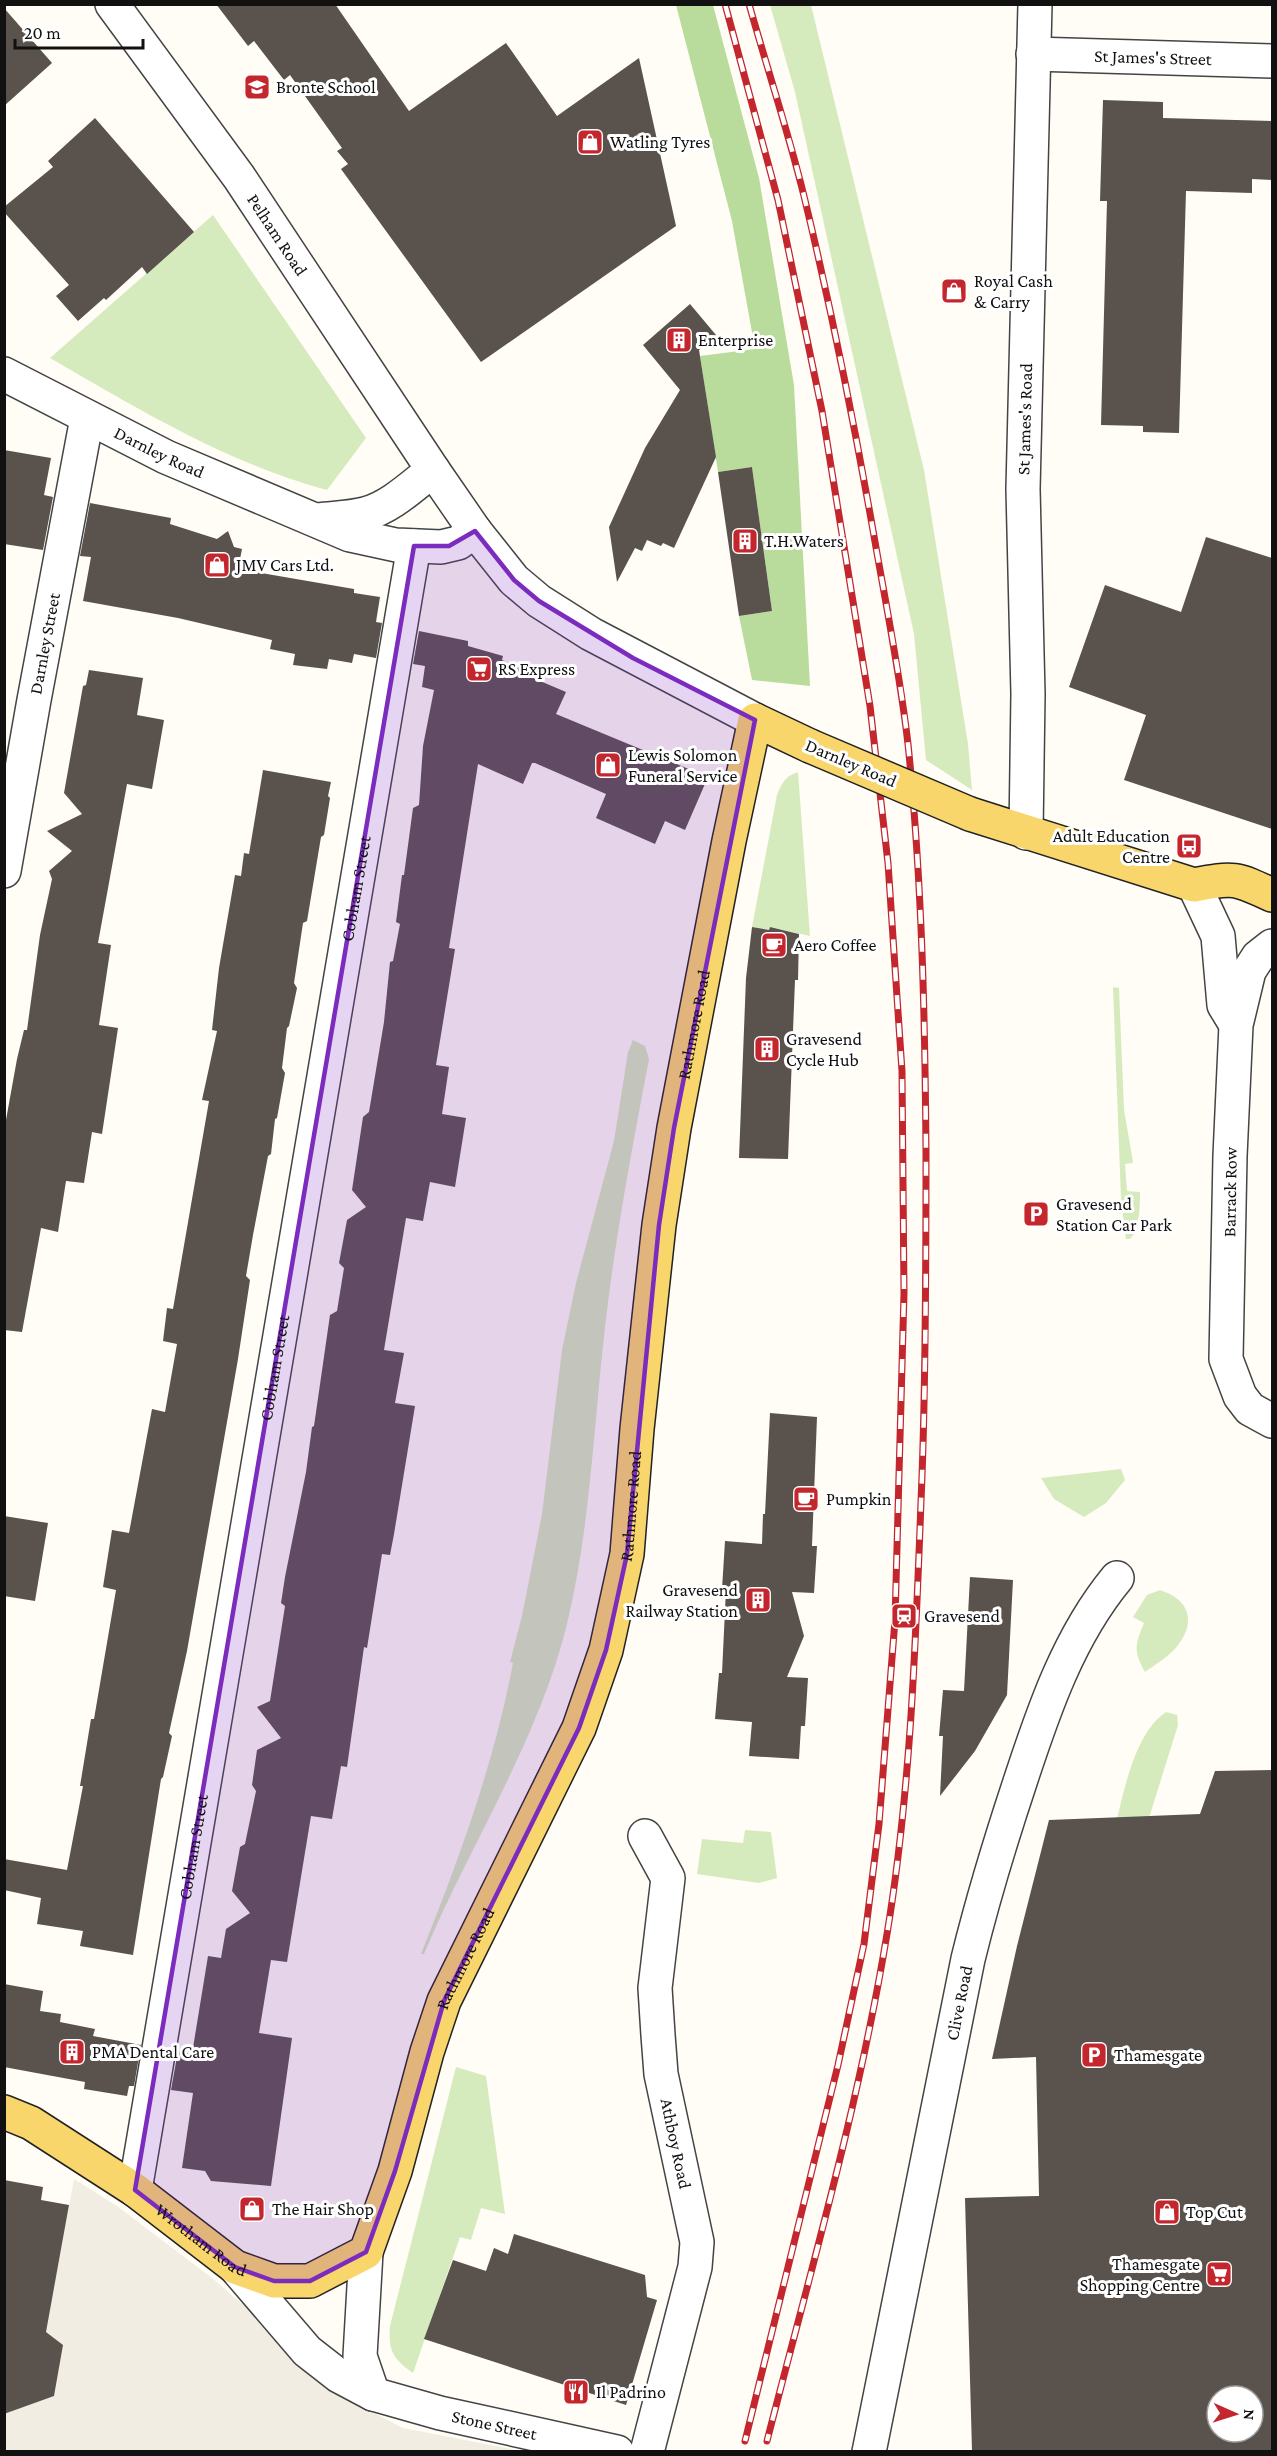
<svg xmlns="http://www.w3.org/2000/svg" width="1277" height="2456" font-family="'Crimson Pro',serif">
  <rect width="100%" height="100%" fill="#fffdf5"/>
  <!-- green -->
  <path fill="#d5ebbd" d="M770,5H811L924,470L968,744L972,790L926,760L914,634L795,92Z
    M213,215L366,438L327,490C229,464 138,409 50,358Z
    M798,772L810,936L770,927L769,930L752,927L777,795C782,783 785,776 798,772Z
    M1113,987L1119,988L1124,1110L1132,1156L1133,1163L1125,1164L1127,1191L1140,1192C1140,1205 1140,1230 1130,1239H1126L1121,1199Z
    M633,1040L645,1046L649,1059C631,1154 613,1249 603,1346C593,1439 589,1533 567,1624C538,1742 470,1844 424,1954H421C459,1859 494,1764 513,1663L510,1662L522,1616L542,1514L562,1350L576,1283L614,1141L628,1052Z
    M1121,1469L1125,1480L1106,1503L1084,1517L1054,1499L1041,1478Z
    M1160,1590C1188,1599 1197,1620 1178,1645C1170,1656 1156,1664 1145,1672C1133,1651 1135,1645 1144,1623L1133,1617L1147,1595Z
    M1166,1712L1177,1715L1178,1725L1148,1821L1117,1819C1125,1786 1136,1732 1166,1712Z
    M745,1830L771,1832L777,1878L759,1883L697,1874L702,1839L743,1843Z
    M456,2067L486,2076L505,2214L481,2208L471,2240L460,2237L413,2373C393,2359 388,2351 390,2326Z"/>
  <!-- forest -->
  <path fill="#b9dc9c" d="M676,5H713L759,178L794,385L810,686L752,680L739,616L772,611L752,467L718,472L700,356L755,349L732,221Z"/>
  <!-- plaza -->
  <path fill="#f1ede2" d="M74,2179L117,2206L212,2278L261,2320L315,2377L343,2397L403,2428L521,2451H5L4,2414L54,2396L63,2345L20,2312L54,2287Z"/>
  <!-- building -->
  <path fill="#5a524d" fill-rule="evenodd" d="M216,4H335L409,111L506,43L557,116L639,58L676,226L481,362L341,169L348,164L337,151L342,148L290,75L284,80L254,41L248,46Z
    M4,8L52,63L4,106Z
    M1103,100L1163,102V118L1272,121V180L1252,179V193L1186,191L1179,433L1143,432V426L1101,425L1107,201H1100Z
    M95,118L194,232L147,274L142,267L106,300L104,298L78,321L56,296L69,285L4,212V207L53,167L48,161Z
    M690,304L716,335L699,350L716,457L674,548L663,543L661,546L647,540L642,551L635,548L617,582L609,527L645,448L680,390L643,345Z
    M4,450L51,458L44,495L53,497L43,550L4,544Z
    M752,467L772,611L739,616L718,472Z
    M90,503L171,518L170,524L217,539L228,531L234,547L242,549L238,569L354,589V593L380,597L376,622L382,623L376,658L354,654L352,663L329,659L327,669L293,665L295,654L270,649L272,640L178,618L83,601L91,557L80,556Z
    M1206,537L1272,558V829L1124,780L1146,715L1069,687L1105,585L1181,612Z
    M419,631L468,641V646L503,656L502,660L534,673L533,678L566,692L556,714L708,777L685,830L665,821L655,844L596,818L606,794L535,763H532L523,784L478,764L449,948L455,949L436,1065L449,1067L442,1114L466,1118L455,1187L430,1182L423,1221L406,1218L384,1350L404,1353L395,1403L415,1406L394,1534L390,1555L382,1554L367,1648L364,1647L347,1767L341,1766L332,1819L311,1816L287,1962L271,1960L259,2033L292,2038L271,2186L211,2181L205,2171L182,2168L193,2093L171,2090L178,2051L192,2054L208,1956L221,1958L226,1929L250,1913L232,1891L240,1847L245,1844L256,1791L252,1785L257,1750L281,1738L257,1707L270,1701L285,1606L281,1603L285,1577L306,1472L312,1427L314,1426L330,1315L337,1311L344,1268L339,1263L347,1220L366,1207L352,1190L363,1117L369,1112L384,1022L390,962L393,961L400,924L396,922L402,875H404L413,808L419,805L423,746L434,690L422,687L425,666L413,664Z
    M89,670L143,678L137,715L164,720L152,789L127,784L98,943L111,945L99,1025L118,1028L102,1134L92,1132L84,1183L66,1181L58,1232L41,1228L22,1332L4,1330V1131L17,1059L24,1030H27L40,935L52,879L49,871L72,851L47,831L82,814L64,793L83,686L86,685Z
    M263,770L331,782L328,796L330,798L324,835L321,837L307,921L303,923L294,983L297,988L289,1026L287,1028L282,1068L285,1073L277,1118L275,1119L271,1154L268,1156L253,1235L246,1276L250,1280L238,1359L187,1651L169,1733L172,1736L163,1777L161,1779L133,1955L80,1946L83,1931L37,1924L41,1898L4,1890V1859L67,1870L83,1786H80L91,1719H94L116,1590L103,1587L112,1530L129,1533L152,1409L165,1412L177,1344L163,1341L167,1308L173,1309L209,1101L202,1100L217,1031L212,1030L219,968L235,875L241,876L244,853L249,854Z
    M752,927L769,930L770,927L799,934L798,980H795L788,1159L739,1158L746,978Z
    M770,1413L817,1417L812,1546H817L814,1593L792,1592L804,1636L787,1677L808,1678L805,1726H801L799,1759L749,1756L752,1722L715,1719L719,1673H722L726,1589H722L725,1541L762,1544L763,1514H765Z
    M4,1516L48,1523L35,1601L4,1596Z
    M970,1577L1013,1580L1007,1695L975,1751L940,1796L943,1736H939L943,1690L964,1691Z
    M1272,1770V2451H972L965,2198L1039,2196L1036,2057L992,2059L1017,1946L1049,1820L1200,1814L1215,1771ZM1217,2396H1253V2432H1217Z
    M4,1984L43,1991L40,2011L61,2014L60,2022L95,2029L93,2036L141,2045L134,2086H129L127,2096L84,2089L85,2082L4,2067Z
    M4,2180L43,2187L41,2200L69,2205L46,2332L63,2345L54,2396L4,2414Z
    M514,2234L645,2275L647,2297L657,2300L626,2405L424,2339L453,2260L486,2271L494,2248L508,2254Z"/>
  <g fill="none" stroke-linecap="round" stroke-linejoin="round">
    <defs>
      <g id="minor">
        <path id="s1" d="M112,4L239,177L433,470L475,531L514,580L539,601L591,634L755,720"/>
        <path id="s2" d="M1033,54L1272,61"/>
        <path id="s3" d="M4,374L166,457L350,535L396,545L441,547L458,543L475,531"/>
        <path d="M318,520C334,518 350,518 365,514C391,507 412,486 433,470"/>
        <path id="s4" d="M1026,833L1028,694L1023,489L1035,4"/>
        <path id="s5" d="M4,871L34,700L87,418"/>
        <path d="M1194,885L1218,936L1224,1005L1235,1023"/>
        <path d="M1272,946L1258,957L1249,971L1236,1025L1230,1156L1226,1359L1240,1396L1250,1409L1272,1421"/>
        <path id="s6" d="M645,1836L668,1878L655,1988L658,2035L661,2074L697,2242L695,2267L647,2452"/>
        <path id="s7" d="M135,2190L414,546"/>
        <path d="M366,2252L360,2356L373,2394"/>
        <path id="s8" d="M235,2267L307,2351L339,2376L373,2394L440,2413L617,2452"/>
        <path id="s9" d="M869,2452L968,1959C983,1898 1001,1839 1021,1779C1044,1709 1069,1636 1117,1578"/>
      </g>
      <g id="major">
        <path d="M970,814L1194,885C1234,877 1236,878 1272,895"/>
        <path id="s10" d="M4,2112L31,2123L135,2190L235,2267L274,2281H310L366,2252L395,2171L427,2052L444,2001L579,1728L606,1650L627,1554L637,1429L659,1225L674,1128L729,841L755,720L810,746"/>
      </g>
    </defs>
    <!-- minor casing -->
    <use href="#minor" stroke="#444" stroke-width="36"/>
    <!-- major casing -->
    <use href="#major" stroke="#222" stroke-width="36"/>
    <!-- minor -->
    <use href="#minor" stroke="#fff" stroke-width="33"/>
    <!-- major -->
    <use href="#major" stroke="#f9d66b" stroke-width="33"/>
    <defs>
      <path id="rail" d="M725,4L778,200L822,411L870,706L888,863L902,1071L904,1293L895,1620L879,1824L864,1944L838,2065L745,2441
        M749,4C767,68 788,131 804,196C831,308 854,422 874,536C886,605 900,674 908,744C922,880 925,1017 926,1153C926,1261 926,1369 922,1476C916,1629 912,1783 887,1934C859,2105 810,2273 767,2441"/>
    </defs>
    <!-- rail casing -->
    <use href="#rail" stroke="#c4262e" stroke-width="7"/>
    <!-- rail -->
    <use href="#rail" stroke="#fff" stroke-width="4.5" stroke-dasharray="14" stroke-linecap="butt"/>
    <defs>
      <path id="major-bridge" d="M810,746L970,814"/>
    </defs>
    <!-- major-bridge casing -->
    <use href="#major-bridge" stroke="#222" stroke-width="36" stroke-linecap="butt"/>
    <!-- major-bridge -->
    <use href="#major-bridge" stroke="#f9d66b" stroke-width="33"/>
  </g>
  <!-- marked area -->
  <path fill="#7b2cbf" fill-opacity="0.2" stroke="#7b2cbf" stroke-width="4.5" stroke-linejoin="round" d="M475,531L514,580L539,601L633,658L755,720L674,1128L659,1225L627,1554L606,1650L579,1728L444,2001L395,2171L366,2252L310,2281H274L235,2267L135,2190L414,546H449Z"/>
  <!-- icons -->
  <defs>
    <symbol id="school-square" viewBox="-11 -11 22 22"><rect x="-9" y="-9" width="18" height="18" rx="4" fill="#c4262e" stroke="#fff"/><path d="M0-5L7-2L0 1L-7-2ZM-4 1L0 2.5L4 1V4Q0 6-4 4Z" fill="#fff"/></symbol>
    <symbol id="shop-square" viewBox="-11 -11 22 22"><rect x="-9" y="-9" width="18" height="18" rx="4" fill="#c4262e" stroke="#fff"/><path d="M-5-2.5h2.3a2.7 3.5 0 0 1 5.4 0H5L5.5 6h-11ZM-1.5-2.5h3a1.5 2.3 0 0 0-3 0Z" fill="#fff"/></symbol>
    <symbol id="building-square" viewBox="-11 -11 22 22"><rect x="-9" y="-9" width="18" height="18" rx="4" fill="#c4262e" stroke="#fff"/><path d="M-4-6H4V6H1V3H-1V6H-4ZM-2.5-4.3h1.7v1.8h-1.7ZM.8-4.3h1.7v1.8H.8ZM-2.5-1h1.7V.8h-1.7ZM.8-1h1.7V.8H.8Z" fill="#fff"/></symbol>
    <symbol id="supermarket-square" viewBox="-11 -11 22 22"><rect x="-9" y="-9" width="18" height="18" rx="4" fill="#c4262e" stroke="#fff"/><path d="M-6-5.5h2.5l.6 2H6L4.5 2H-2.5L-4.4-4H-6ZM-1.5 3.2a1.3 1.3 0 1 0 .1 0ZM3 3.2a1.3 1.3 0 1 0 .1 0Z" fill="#fff"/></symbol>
    <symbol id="bus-square" viewBox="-11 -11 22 22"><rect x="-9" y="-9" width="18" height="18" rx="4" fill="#c4262e" stroke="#fff"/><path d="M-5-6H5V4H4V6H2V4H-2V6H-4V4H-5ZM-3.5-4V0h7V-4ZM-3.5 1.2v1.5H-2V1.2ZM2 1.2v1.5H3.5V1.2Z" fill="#fff"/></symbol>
    <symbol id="cafe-square" viewBox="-11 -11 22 22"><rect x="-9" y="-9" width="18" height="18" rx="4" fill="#c4262e" stroke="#fff"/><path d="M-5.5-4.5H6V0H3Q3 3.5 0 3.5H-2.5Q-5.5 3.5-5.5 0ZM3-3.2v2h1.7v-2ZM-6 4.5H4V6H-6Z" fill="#fff"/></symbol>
    <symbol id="parking-square" viewBox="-11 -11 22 22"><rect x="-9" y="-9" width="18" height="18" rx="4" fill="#c4262e" stroke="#fff"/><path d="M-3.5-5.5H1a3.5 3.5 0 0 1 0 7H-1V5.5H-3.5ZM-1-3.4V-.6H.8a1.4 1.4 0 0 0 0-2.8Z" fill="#fff"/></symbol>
    <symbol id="station-square" viewBox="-11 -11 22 22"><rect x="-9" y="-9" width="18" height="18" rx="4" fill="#c4262e" stroke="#fff"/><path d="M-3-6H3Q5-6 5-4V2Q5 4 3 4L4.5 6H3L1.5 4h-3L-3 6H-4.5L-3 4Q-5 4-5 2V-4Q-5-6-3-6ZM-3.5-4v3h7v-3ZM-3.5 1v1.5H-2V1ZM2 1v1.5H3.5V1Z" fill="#fff"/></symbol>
    <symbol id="restaurant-square" viewBox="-11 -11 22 22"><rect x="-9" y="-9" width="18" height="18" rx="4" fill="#c4262e" stroke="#fff"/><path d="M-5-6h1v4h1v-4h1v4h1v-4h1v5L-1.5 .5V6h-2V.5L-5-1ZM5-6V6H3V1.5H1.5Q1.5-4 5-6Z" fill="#fff"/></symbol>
  </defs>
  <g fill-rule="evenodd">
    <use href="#school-square" x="242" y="72" width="30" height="30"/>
    <use href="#shop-square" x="575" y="127" width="30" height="30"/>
    <use href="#shop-square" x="939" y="276" width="30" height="30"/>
    <use href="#building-square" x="664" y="325" width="30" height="30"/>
    <use href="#building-square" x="730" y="526" width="30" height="30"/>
    <use href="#shop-square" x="202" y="550" width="30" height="30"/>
    <use href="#supermarket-square" x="464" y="654" width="30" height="30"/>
    <use href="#shop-square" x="593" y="750" width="30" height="30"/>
    <use href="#bus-square" x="1174" y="831" width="30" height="30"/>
    <use href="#cafe-square" x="759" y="930" width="30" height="30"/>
    <use href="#building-square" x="752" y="1034" width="30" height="30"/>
    <use href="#parking-square" x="1021" y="1199" width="30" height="30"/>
    <use href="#cafe-square" x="791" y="1484" width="30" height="30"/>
    <use href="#building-square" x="743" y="1585" width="30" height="30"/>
    <use href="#station-square" x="889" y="1601" width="30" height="30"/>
    <use href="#building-square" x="57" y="2037" width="30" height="30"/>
    <use href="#parking-square" x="1079" y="2040" width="30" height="30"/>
    <use href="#shop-square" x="237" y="2194" width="30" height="30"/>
    <use href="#shop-square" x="1152" y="2197" width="30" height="30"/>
    <use href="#supermarket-square" x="1204" y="2259" width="30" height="30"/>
    <use href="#restaurant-square" x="561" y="2377" width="30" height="30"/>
  </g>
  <g text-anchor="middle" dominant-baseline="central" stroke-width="6" stroke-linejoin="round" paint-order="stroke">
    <!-- street labels -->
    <g font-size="18" fill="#111" stroke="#fff">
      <text stroke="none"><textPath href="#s2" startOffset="120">St James's Street</textPath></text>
      <text stroke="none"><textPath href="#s1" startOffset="284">Pelham Road</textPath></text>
      <text stroke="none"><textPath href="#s4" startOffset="414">St James's Road</textPath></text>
      <text stroke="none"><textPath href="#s3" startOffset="174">Darnley Road</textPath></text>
      <text stroke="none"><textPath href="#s5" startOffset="231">Darnley Street</textPath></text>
      <text transform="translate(851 763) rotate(23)">Darnley Road</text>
      <text stroke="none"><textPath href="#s7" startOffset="1320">Cobham Street</textPath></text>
      <text stroke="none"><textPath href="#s10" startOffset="1702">Rathmore Road</textPath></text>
      <text transform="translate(1230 1192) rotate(-89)">Barrack Row</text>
      <text stroke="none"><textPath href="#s7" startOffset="834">Cobham Street</textPath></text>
      <text stroke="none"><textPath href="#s10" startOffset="1216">Rathmore Road</textPath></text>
      <text stroke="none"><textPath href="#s7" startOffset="348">Cobham Street</textPath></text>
      <text stroke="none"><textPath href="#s10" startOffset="730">Rathmore Road</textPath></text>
      <text stroke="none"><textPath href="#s9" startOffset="458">Clive Road</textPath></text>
      <text stroke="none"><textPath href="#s6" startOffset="316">Athboy Road</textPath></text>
      <text stroke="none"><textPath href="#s10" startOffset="236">Wrotham Road</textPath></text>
      <text stroke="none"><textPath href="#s8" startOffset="315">Stone Street</textPath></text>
    </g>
    <!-- poi labels -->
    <g font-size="18" fill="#111" stroke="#fff" text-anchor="start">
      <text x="276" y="87">Bronte School</text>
      <text x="610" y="142">Watling Tyres</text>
      <text x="974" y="281">Royal Cash<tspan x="974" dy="21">&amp; Carry</tspan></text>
      <text x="698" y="340">Enterprise</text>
      <text x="764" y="541">T.H.Waters</text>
      <text x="236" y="565">JMV Cars Ltd.</text>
      <text x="498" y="669">RS Express</text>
      <text x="628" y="755">Lewis Solomon<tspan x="628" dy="21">Funeral Service</tspan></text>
      <text x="1170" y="836" text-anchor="end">Adult Education<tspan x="1170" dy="21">Centre</tspan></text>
      <text x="794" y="945">Aero Coffee</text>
      <text x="786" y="1039">Gravesend<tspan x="786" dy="21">Cycle Hub</tspan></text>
      <text x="1056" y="1204">Gravesend<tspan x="1056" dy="21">Station Car Park</tspan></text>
      <text x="826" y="1499">Pumpkin</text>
      <text x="738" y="1590" text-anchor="end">Gravesend<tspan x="738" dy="21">Railway Station</tspan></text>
      <text x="924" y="1616">Gravesend</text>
      <text x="92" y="2052">PMA Dental Care</text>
      <text x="1114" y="2055">Thamesgate</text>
      <text x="272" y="2209">The Hair Shop</text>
      <text x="1186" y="2212">Top Cut</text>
      <text x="1200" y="2264" text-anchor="end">Thamesgate<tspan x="1200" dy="21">Shopping Centre</tspan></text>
      <text x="596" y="2392">Il Padrino</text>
    </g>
  </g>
  <!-- border -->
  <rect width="1277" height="2456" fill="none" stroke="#111111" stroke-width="12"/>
  <!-- north arrow -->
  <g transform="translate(1235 2414) rotate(93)"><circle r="28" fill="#ffffff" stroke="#a0a0a0" stroke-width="1.5"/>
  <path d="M0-4.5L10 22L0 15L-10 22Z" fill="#c4262e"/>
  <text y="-9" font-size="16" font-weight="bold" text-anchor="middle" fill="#111111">N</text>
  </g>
  <!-- scale -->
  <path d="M15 39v9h128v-9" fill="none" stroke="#111111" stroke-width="3"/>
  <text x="24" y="39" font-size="18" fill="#111111" stroke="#ffffff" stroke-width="4.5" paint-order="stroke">20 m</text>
</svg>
